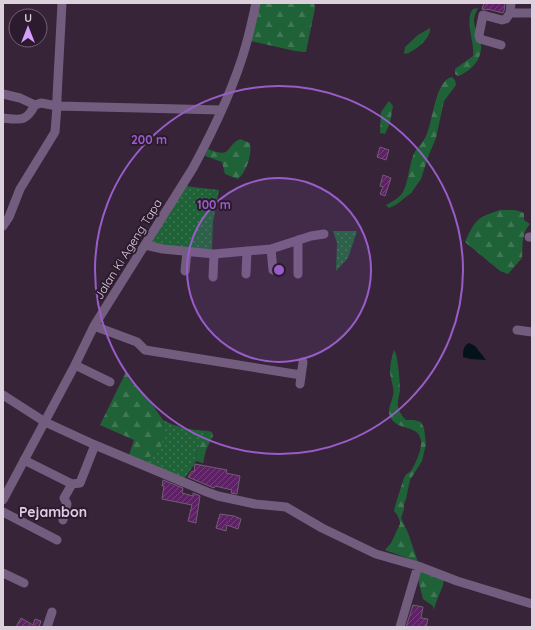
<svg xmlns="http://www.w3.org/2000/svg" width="535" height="630" font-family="Quicksand,sans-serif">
  <defs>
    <pattern id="grass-dots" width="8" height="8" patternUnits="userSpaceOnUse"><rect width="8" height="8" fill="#206238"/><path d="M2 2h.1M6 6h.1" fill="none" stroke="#407754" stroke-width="1.8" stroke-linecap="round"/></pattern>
    <pattern id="forest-firs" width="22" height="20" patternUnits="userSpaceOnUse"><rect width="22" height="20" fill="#206238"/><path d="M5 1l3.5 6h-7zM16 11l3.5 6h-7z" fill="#407754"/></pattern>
    <pattern id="building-hatch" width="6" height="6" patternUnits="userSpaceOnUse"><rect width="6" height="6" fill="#5f2165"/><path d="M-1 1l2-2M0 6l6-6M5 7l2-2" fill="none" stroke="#75407b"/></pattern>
  </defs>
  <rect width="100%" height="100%" fill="#372438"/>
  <!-- grass -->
  <path fill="url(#grass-dots)" d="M185,186L219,190L213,222L212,249L204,250L150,243Z
    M333,231H357L348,258L336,271L337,243Z
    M163,420C178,428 191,430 208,431L198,449L194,465L184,479L144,461L153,455L164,430Z"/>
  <!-- forest -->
  <path fill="url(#forest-firs)" d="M259,3H314L315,8L306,52L295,51L251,41Z
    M478,8C476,12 474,16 474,20C474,29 480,37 481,45C482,60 471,71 458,76L455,74V69L473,56C475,42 464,20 473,9Z
    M430,28C430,30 430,32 429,34C427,41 411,54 404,54L405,47L418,35Z
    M452,77L455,80L456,85L444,101L436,138L428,157L421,179L411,193L397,204L389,208L386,205C392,202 399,198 403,192C408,183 409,167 413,156C415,149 423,144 426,136C433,122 435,80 452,77Z
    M389,101L393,106L390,123L385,134L380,133L381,112Z
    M240,139L250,143C252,155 247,171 238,179L225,174L222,162L205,156L208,149C233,159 224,147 240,139Z
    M500,210H515L524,213V220L530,224C521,234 523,245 522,258L508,274L500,271L465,242C476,219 476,218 500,210Z
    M394,350C398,354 400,383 400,391C399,396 397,402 398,407C399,412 403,417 406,420H414L421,422L424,428L426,444L422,461L410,480L406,499L404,504V509L401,518L408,533L418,562L385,550L391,543L400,524C400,519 398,515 394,511C395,506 403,480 405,476C406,474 408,473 410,472C415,466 422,449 421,441C420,426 401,430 393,421C385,413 391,404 393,396C395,388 390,379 390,371C390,364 392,357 394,350Z
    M126,372L129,379L149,400L163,420L164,430L162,443L160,450L144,461L129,455L134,440L100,425Z
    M208,431L212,432L213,436L206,450L203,463L196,461L194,465L198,449Z
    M420,571L444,580C442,591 436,599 434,610L433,606L423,599L418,579Z"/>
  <!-- water -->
  <path fill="#04121a" d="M469,343L475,346L486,360L470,359L463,357C463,351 463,346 469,343Z"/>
  <!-- building -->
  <path fill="url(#building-hatch)" stroke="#725d74" d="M484,3H505L504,11L503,13L487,9V10L482,9Z
    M380,147L389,150L386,160L377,157Z
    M383,175L391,178L385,196L380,194L383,187L380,186Z
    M195,464L227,470L226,473L240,476L237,494L231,493L232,490L215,486L214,488L188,477L192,471L194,472Z
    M163,480L183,488L182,493L193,496V493L200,496L196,523L188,521L192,505L162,499L164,486H162Z
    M220,514L234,516L241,519L238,529L227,525L226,531L216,528Z
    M413,605L423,607L421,618L428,619L426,627H406Z
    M21,618L33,625L35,619L41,621L39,627H16Z"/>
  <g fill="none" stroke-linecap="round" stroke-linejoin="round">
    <!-- minor -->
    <path stroke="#725d7e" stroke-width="9" d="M511,3L510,13H532
      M501,45L480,39L479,35L483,15L502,20L506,19L510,13
      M3,94L20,98L35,105
      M3,118C21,120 26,122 35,105L41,103L57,106L221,110
      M3,226L9,217L20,189L55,132L57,106V97L62,3
      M529,237H532
      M298,240V274
      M145,245L163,249L214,254L271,249L311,236L324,234
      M271,249L273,270
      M185,271L187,252
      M246,274L247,251
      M213,277L214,254
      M94,326L137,342L145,350L301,375
      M517,330L532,332
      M75,365L110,382
      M300,384L303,362
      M3,395L45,422L95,445L207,492L218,496L255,504L286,507L322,528L376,554L418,566L457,581L532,604
      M24,460L72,484L80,483L95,445
      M3,500L75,365L94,326L193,168C214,129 234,88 246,45C250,31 253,17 256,3
      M3,512L57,540
      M63,520L67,504L64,498L72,484
      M3,573L24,583
      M47,627L52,612
      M400,627L418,566"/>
  </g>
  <!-- distance rings -->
  <circle cx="279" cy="270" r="92" fill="#985dc8" fill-opacity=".12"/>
  <g fill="none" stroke="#985dc8" stroke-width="2">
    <circle cx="279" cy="270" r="92"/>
    <circle cx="279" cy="270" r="184"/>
  </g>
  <g text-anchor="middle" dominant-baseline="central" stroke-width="4" stroke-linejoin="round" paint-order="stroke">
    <!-- street labels -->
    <g font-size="12" fill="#dcd0dd" stroke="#2c1a2e">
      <text transform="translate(128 249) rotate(-58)">Jalan Ki Ageng Tapa</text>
    </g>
    <!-- quarter labels -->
    <g font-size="14" font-weight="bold" fill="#e5cce6" stroke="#2c1a2e">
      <text x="53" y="512">Pejambon</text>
    </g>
  </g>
  <circle cx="279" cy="270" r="6" fill="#985dc8" stroke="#2c1a2e" stroke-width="2"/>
  <g font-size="12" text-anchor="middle" font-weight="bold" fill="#985dc8" stroke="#2c1a2e" stroke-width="4" stroke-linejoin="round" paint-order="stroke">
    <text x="149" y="144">200 m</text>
    <text x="214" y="209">100 m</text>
  </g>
  <!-- border -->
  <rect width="535" height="630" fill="none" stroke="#dcd0dd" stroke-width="8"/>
  <!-- north arrow -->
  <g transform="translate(28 28)"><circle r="19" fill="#2c1a2e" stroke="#726374"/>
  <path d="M0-3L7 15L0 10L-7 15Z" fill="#d49cfc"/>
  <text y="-6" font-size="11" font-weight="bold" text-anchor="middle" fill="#dcd0dd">U</text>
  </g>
</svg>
